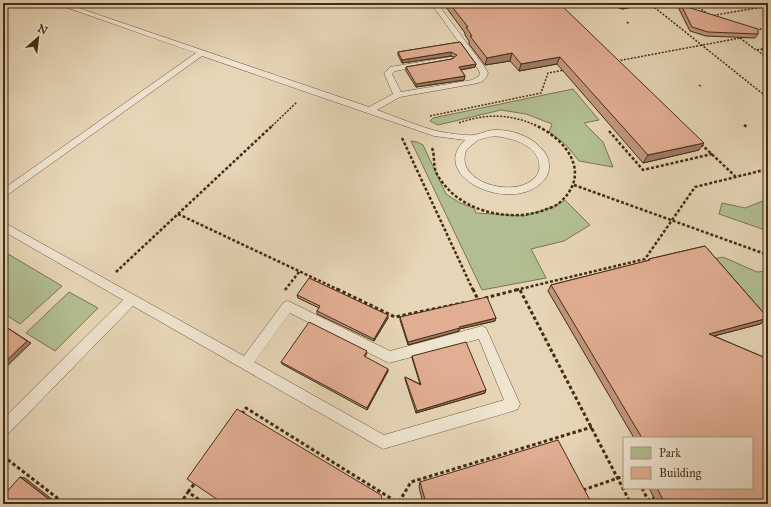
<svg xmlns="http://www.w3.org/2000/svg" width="771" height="507" font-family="'IM FELL Great Primer',serif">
  <rect width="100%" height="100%" fill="#e6d5b6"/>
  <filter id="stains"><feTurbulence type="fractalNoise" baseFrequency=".005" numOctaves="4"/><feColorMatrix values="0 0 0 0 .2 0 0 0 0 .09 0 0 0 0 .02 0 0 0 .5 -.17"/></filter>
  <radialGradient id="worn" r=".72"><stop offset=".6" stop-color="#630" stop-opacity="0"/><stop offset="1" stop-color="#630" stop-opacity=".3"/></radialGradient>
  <!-- green -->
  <path fill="#b2be91" stroke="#7a7552" d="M573,89L599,120L584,123L603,142L613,167L579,161L566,145L549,132L552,124L526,114L501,110L438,125L430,121L433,118Z
    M411,141L417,142L423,145L446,194L460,203L474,208L476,213L524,216L553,207L565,200L590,225L564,241L531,249L546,278L482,290Z
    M768,199V231L719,214L722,203L745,208Z
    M3,251L62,286L20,324L3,313Z
    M723,257L757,272L768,271V320L713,259Z
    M69,292L98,308L55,351L26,333Z"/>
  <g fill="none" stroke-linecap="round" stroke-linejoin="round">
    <defs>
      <path id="lane" d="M54,3H64L369,107L393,94L384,73L390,67L451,57L455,59L451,61L395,71L392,74L401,92L472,80L479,76L480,73L478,69L431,3H437L486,69L488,73C486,81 480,83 473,84L400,97L377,110C397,117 417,126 437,131C446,133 466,136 474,135C481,134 487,130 494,130C513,129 537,138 547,156C550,163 550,172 545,179C515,217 426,177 465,140L434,136L202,56L3,198V189L196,53ZM494,136C513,138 543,146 539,171C526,203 450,184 467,149L478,140Z
        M3,222L244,356L284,302L288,301L390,351L482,326L486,328L520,404L518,409L513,411L383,449L133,306L8,434L3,436V419L123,300L3,231ZM290,313L389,363L479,339L504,400L384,435L254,362Z"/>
    </defs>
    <!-- lane casing -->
    <use href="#lane" stroke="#6c563c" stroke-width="1"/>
    <!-- path-far2 -->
    <path stroke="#432c14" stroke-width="1.5" stroke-dasharray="2 1.5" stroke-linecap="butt" d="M649,3L768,98
      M693,3L709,15
      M653,6L671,3
      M710,16L768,6
      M627,22L629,24
      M756,30L768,28
      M740,38L756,50L768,48
      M757,50L768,59
      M617,61L740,38
      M699,85L702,87
      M430,116L541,93L548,73L565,70
      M459,123C485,113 512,114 537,126
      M272,126L297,102"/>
    <!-- path-far1 -->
    <path stroke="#432c14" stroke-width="2.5" stroke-dasharray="3 2" stroke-linecap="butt" d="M744,125L747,127
      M609,131L643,170L712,154
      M402,138L473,290
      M701,144L735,176
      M432,148C435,155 433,164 436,172C438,177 444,185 448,189C471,214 516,222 547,209C550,208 555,206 558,204C593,175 568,140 535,125
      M574,185L768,255
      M178,214L339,290
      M116,272L273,125
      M285,290L299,272
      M516,290L645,259L695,187L768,169"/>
    <!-- path -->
    <path stroke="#432c14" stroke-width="3" stroke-dasharray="3.5 2.5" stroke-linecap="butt" d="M337,289L395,317L467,302
      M473,289L478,300L480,299
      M520,290L631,504
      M485,298L520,289
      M242,414L246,408L400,504
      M3,456L65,504
      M642,488L648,500L654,498
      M583,490L624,476
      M188,492L195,483
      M399,502L411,482L592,427
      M180,504L188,492L205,504"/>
    <!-- lane -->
    <use href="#lane" fill="#efe4d0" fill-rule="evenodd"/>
  </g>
  <!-- wall -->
  <path fill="#c2967e" stroke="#432c14" d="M443,3H553L699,150L643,163L557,64L519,71L510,61L485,65L469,44V41L465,35V33Z
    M604,3H656L622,9Z
    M681,5L758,34L755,38L706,36L690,31L679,9Z
    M460,42L476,64L475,67L461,70L465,76L464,80L416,87L406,71V67L452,59L454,57L451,56L402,63L398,55V52Z
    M768,42V54L762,50Z
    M705,246L768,318V319L760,324L714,336L768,359V504H657L649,488H752V438H634L548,291L551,285L647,261L649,259Z
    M297,295L388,318L374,341L317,314V311L319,308L298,298Z
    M400,317L496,318L495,321L459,329V331L408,345L400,320Z
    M367,353L365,357L388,371L367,410L282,364L281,362Z
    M412,356L485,393L416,413L405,379V377L420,384L412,358Z
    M420,482L592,504L423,503L419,487Z"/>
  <!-- shaded-wall -->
  <path fill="#9e7a67" stroke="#432c14" d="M624,3H656L622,9Z
    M451,52V56L402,63V60Z
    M512,53L510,61L485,65L487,58Z
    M560,57L557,64L519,71L521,64Z
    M476,64L475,67L459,70V67Z
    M465,76L464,80L416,87V84Z
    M704,143L699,150L643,163L648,155Z
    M388,315V318L374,341V339Z
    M496,318L495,321L459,329V331L408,345V342L459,327Z
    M768,318L760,324L702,339L709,334Z
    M3,325L31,343L3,370Z
    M388,369V371L367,410V408Z
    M486,390L485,393L416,413L417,411Z
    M20,477L25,478L58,504H55Z"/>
  <!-- building -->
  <path fill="#e2ae93" stroke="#432c14" d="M449,3H553L554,4L559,3L704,143L648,155L560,57L521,64L512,53L487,58L470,36H472L466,27H468Z
    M681,5L758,29V34L708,32L692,27Z
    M460,42L476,64L459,67L465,76L416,84L406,67L452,59L457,55L451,52L402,60L398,52Z
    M705,246L768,318L709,334L768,359V504H665L657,488H752V438H642L551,285L650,260L649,259Z
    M309,278L388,315L374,339L317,311L320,306L297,295Z
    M487,297L496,318L459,327L460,328L408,342L400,317Z
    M309,322L367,351L364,356L388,369L367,408L281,362Z
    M3,325L27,341L3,364Z
    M466,342L486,390L417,411L405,377L421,385L412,356Z
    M237,409L381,495L383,504H224L187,479Z
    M558,440L592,504H421L426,503L420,482Z
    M20,477L55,504H3V496Z"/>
  <!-- margin -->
  <rect width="771" height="507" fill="none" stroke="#e6d5b6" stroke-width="16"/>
  <rect x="4" y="4" width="763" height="499" fill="none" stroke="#432c14" stroke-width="2"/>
  <rect x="8" y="8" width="755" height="491" fill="none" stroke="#432c14"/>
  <!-- legend -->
  <rect x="623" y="437" width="130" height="52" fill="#efe4d0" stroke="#aa9a85"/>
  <rect x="631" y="447" width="20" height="12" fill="#b2be91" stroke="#aa9a85"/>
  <text x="659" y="457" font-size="12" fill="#432c14">Park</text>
  <rect x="631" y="467" width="20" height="12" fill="#e2ae93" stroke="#aa9a85"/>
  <text x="659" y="477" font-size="12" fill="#432c14">Building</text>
  <!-- north arrow -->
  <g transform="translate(38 38) rotate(28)" stroke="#efe4d0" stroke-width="3" paint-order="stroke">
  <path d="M0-3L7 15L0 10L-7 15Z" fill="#432c14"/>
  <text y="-6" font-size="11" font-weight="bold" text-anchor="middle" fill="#432c14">N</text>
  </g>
  <rect width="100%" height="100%" filter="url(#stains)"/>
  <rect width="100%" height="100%" fill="url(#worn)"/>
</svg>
